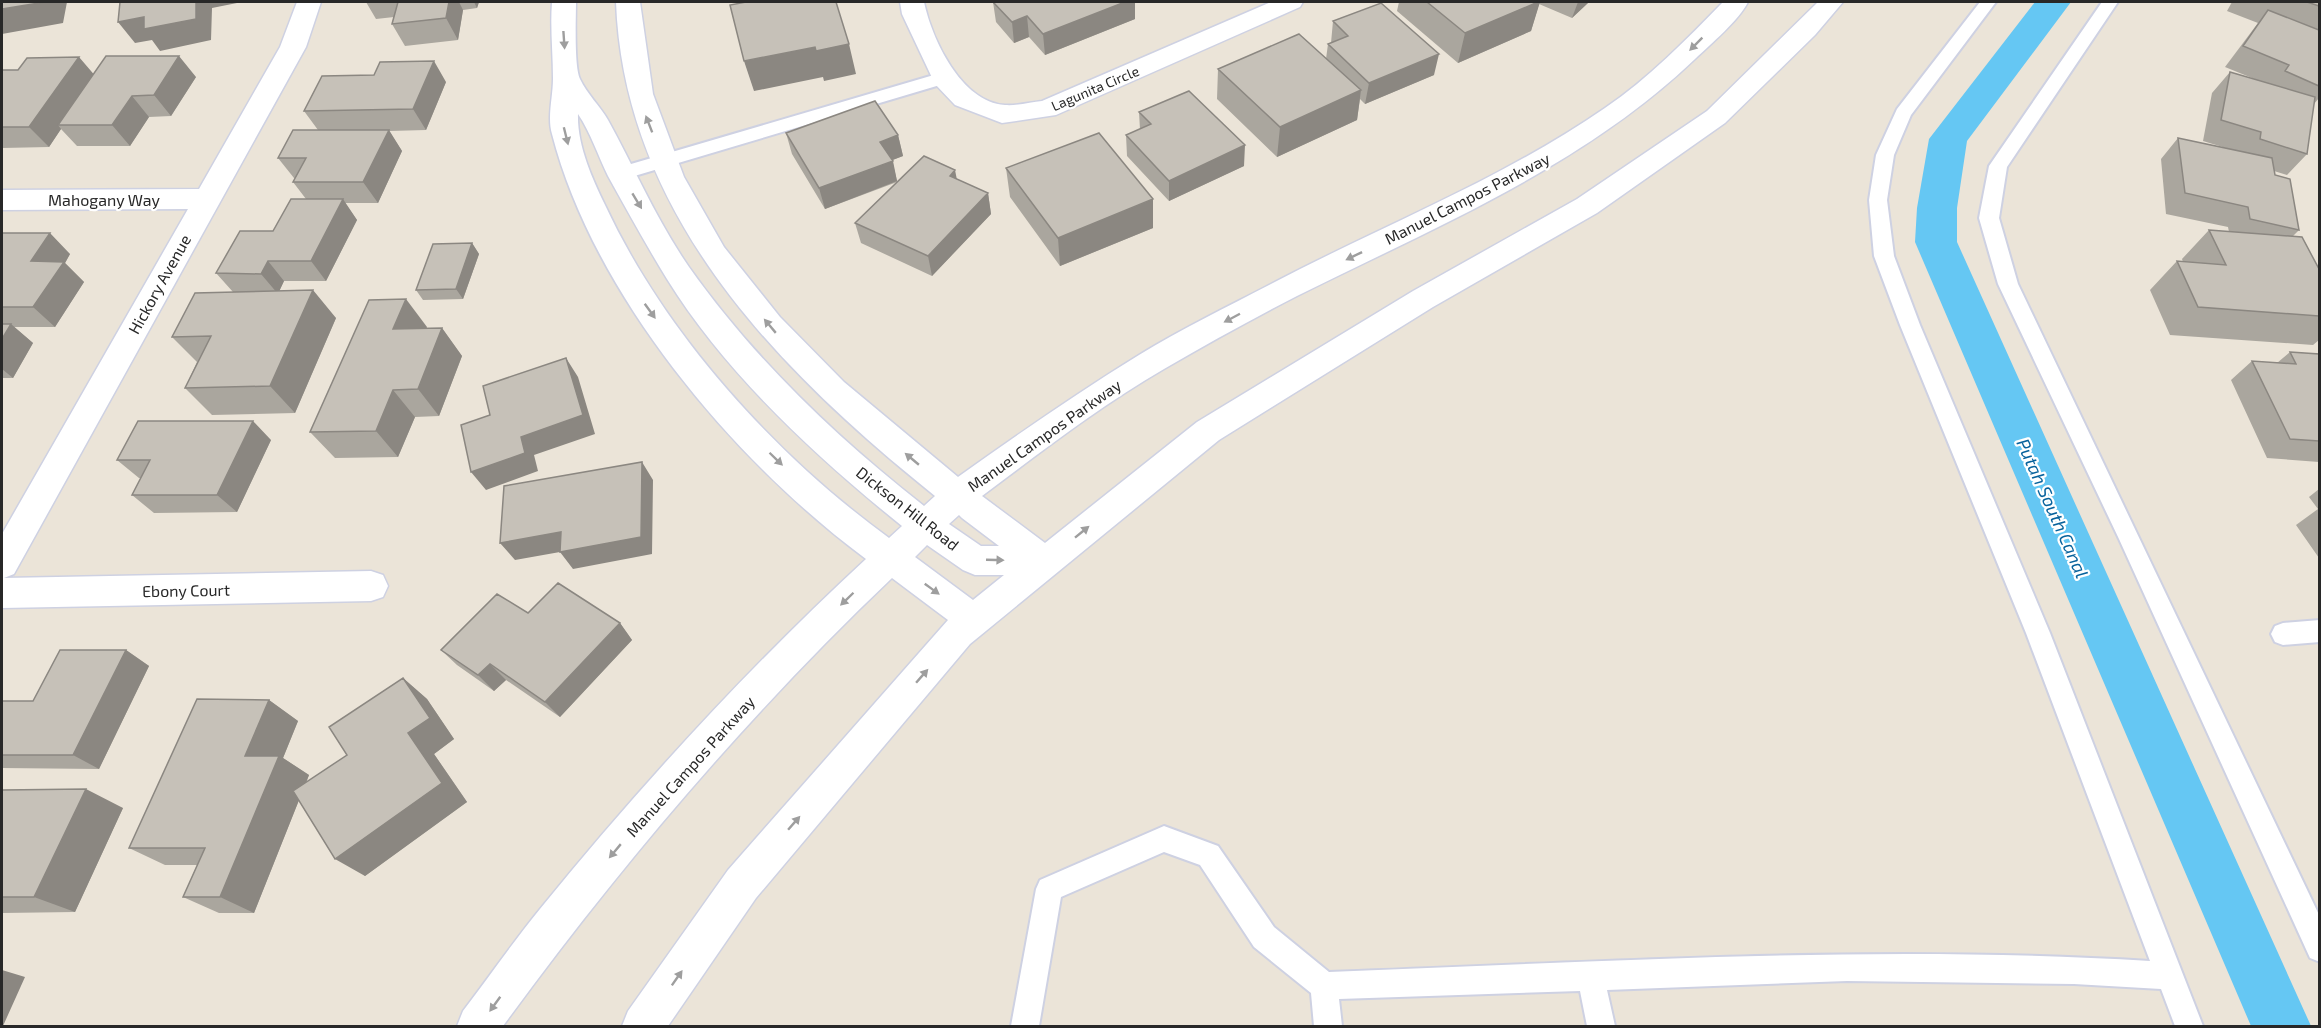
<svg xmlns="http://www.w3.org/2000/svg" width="2321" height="1028" font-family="'Exo 2',sans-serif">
  <rect width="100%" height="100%" fill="#ebe4d8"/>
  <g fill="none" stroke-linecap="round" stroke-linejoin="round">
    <!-- canal -->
    <path fill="#65c7f3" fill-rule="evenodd" d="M2035,2H2071L1967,141L1957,208V242L2311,1026H2251L1915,242L1917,208L1929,139Z"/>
    <defs>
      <path id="lane" d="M1980,2H1996L1911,115L1894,155L1887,200L1894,256L1920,325L2050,633L2203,1026H2175L2161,989L2074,984L1847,981L1607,990L1615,1026H1587L1580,991L1339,999L1342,1026H1314L1311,993L1254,947L1200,865L1164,852L1061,897L1039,1026H1011L1036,889L1040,880L1164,826L1218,846L1274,927L1329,972C1602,962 1877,944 2150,961L2026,633L1900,325L1874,256L1869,200L1876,155L1897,109Z
        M2102,2H2118L2007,167L1999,218L2018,284L2320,917V962L2310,958L2119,539L1998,284L1979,218L1989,166Z
        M944,72L950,74L953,78L950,82L621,180L614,179L612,174L614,169Z
        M2320,620V642L2283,645L2275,642L2271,634L2275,626L2283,623Z"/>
      <path id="street" d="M297,2H321L306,47L14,574L4,578L371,571L383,575L388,586L383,597L371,601L2,608V534L188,209L2,210V190L199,189L280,47Z
        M900,2H924C932,39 961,102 1005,105C1017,106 1031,102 1042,101L1271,2H1303L1300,7L1056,115L1002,123L955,105L935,84L902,14Z"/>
      <path id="secondary" d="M552,2H576C576,18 574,66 580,79C587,94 600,106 608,120C635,169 657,221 689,267C754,359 836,437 924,506L935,496C778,370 624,215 616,2H640L653,94L684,177L724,247L780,317L844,382L958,477C1017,435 1077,393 1139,355C1181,329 1227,307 1271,284C1383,225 1501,180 1605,108C1649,78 1686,40 1723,2H1748C1739,20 1711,44 1695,59C1582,167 1435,227 1297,296C1252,319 1207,344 1164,369C1100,406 1041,452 982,496L1045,543L1197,422L1413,291L1577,199L1707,111L1818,2H1843L1815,35L1725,123L1597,213L1433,307L1219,440L970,644L756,898L668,1026H622L628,1011L728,870L948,620L892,578C749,714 619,867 503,1026H457L463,1011C489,977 513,942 540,909C640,786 749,667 866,559C734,461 594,296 552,134C547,118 553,96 553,79C553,53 550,28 552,2ZM578,114C591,133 598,156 608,176C627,210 646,245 667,279C725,373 816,457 902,526L889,538C775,455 665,334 605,205C592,178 577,145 578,114ZM959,515L962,518L999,546H981L949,524ZM927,545L963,570L975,575H1004L973,600L915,557Z"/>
    </defs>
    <!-- lane casing -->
    <use href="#lane" stroke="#ced1e2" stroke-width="4"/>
    <!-- street casing -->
    <use href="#street" stroke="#ced1e2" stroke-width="3"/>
    <!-- secondary casing -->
    <use href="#secondary" stroke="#ced1e2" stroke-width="3"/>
    <!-- lane -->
    <use href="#lane" fill="#fff" fill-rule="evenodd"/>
    <!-- street -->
    <use href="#street" fill="#fff" fill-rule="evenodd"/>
    <!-- secondary -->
    <use href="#secondary" fill="#fff" fill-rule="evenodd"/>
  </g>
  <!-- wall -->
  <path fill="#aaa69e" d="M366,2H479L477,8L463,10L458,40L405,46L392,24L394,17L376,19Z
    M993,2H1135V19L1045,55L1029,37L1014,43L996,22Z
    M1399,2H1589L1572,18L1539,4L1531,31L1458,63L1397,11Z
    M2232,2H2319V98L2314,104L2307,154L2287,175L2274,171L2275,175L2299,230L2293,236L2319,269V340L2313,345L2170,335L2150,290L2177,261L2183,262L2182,259L2209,230L2229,232L2228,227L2166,214L2161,159L2178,138L2226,148L2203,141L2212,93L2230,72L2257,80L2225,67L2258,23L2227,11Z
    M1333,21L1434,75L1365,104L1360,99L1357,120L1277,157L1217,99L1218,69L1326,59L1328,44L1331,43Z
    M2,70L93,75L196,77L171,116L149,117L130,146H77L61,129L49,147L2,148Z
    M446,82L426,130L389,131L402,151L378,203H345L357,220L326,281H284L279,291L336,318L295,413L212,415L185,388L197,362L172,337L233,292L216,273L273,231L306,199L293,182L295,178H294L278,158L318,130L304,111Z
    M1139,112L1244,166L1169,201L1127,156L1126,135L1140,130Z
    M786,133L898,135L903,156L892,160L897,181L957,179L988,193L991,214L932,276L861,243L855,223L897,182L825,209L792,154Z
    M1006,168L1153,228L1060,266L1010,197Z
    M2,233L70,254L65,263L84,282L55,327H14L33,343L13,378H2Z
    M472,243L479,254L463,299L423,300L416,290Z
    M427,327L426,329L442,328L462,356L439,416L415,417L398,457L335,458L310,432Z
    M2290,352L2319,354V462L2267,458L2231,380L2252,361L2277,363Z
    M271,440L237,512L154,513L132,495L141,478H139L117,460Z
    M2319,489V558L2296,525L2318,509L2309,497Z
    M528,613L620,623L632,640L560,717L506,680L494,691L457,665L441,650Z
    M126,650L149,666L99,769L2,768V701H33Z
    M403,678L427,699L454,739L434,754L467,802L365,876L299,800L254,913H219L183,897L197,865H165L129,848L269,700L298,721L283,758L309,775L306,783L347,755Z
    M2,790L123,808L75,912L2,913Z"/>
  <!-- shaded-wall -->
  <path fill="#8b8781" d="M45,2H67L63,23L2,34V9Z
    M196,2H242L212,8L211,40L160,51L152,40L135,43L118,22Z
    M449,2H459L463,10L458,40L446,18Z
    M474,2H479L477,8Z
    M1125,2H1135V19L1045,55L1043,34Z
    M1538,2H1540L1531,31L1458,63L1465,33Z
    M1578,2H1589L1572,18Z
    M1027,16L1029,37L1014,43L1012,22Z
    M849,44L856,74L824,81L823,77L754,91L744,61L815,47Z
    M1439,54L1434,75L1365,104L1369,83Z
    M179,56L196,77L171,116L154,95Z
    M79,57L97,78L58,125L61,129L49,147L29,127Z
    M434,61L446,82L426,130L413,109Z
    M1361,90L1357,120L1277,157L1280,127Z
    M132,96L149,117L130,146L112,125Z
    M389,130L402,151L378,203L363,182Z
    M898,135L903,156L885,163L880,142Z
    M1245,145L1244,166L1169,201V181Z
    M893,161L897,181L825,209L819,188Z
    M955,170L959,190L950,176Z
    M988,193L991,214L932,276L928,256Z
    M343,199L357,220L326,281L311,261Z
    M1153,199V228L1060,266L1058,238Z
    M50,233L70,254L65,263L84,282L55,327L33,307L31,261Z
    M472,243L479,254L463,299L456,289Z
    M268,261L284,281L278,294L261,274Z
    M313,290L336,318L295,413L270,386Z
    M406,299L427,327L414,357L393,329Z
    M11,324L33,343L13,378L2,369V339Z
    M442,328L462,356L439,416L418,389Z
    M566,358L578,377L595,434L534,455L538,471L486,490L471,472L521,437Z
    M393,390L415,417L398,457L376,431Z
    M253,421L271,440L237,512L217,495Z
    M642,462L653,480L652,554L573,569L560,552L515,560L500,543Z
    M620,623L632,640L560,717L545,702Z
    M126,650L149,666L99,769L73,755Z
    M490,664L506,680L494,691L478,675Z
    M403,678L427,699L454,739L434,754L467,802L365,876L335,859L408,733Z
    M269,700L298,721L283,758L309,775L254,913L220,897L245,756Z
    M86,789L123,808L75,912L34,897Z
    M2,970L25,977L3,1026H2Z"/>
  <!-- building -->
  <path fill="#c6c1b8" stroke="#8b8781" stroke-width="1.5" d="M2,2H45L2,9Z
    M120,2H196V19L144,29V17L118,22Z
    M398,2H449L446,18L392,24Z
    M746,2H836L849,44L816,51L815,47L744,61L730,5Z
    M993,2H1125L1043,34L1027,16L1012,22Z
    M1427,2H1538L1465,33Z
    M2307,2H2319V6Z
    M1381,3L1439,54L1369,83L1328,44L1348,36L1333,21Z
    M2268,10L2319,30V86L2285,71L2289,65L2243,46Z
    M1299,34L1361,90L1280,127L1218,69Z
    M106,56H179L154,95L132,96L112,125H58Z
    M79,57L29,127H2V70H18L27,58Z
    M434,61L413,109L304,111L322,76L374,75L380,62Z
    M2230,72L2315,97L2307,154L2260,139L2261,132L2221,120Z
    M1189,91L1245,145L1169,181L1126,135L1151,124L1139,112Z
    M875,101L898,135L880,142L893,161L819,188L786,133Z
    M293,130H389L363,182H293L306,158H278Z
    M1099,133L1153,199L1058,238L1006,168Z
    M2178,138L2272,158L2275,175L2290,179L2299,230L2250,219L2248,207L2185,193Z
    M924,156L955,170L950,176L988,193L928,256L855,223Z
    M291,199H343L311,261H268L261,274L216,273L240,231H273Z
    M2209,230L2302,237L2319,269V316L2198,307L2177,261L2226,265Z
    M2,233H50L31,261L64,262L33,307H2Z
    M472,243L456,289L416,290L433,244Z
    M313,290L270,386L185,388L211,336L172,337L195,293Z
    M406,299L393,329L442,328L418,389L393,390L376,431L310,432L369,300Z
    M2,324H11L2,339Z
    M2290,352L2319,354V441L2290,439L2252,361L2296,364Z
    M566,358L583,415L521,437L525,453L471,472L461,425L490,415L483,386Z
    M138,421H253L217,495H132L150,460H117Z
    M642,462L641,537L560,552L561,532L500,543L504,486Z
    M558,583L620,623L545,702L490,664L478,675L441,650L497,594L528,613Z
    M60,650H126L73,755H2V701H33Z
    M403,678L430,718L408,733L442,783L335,859L293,791L347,755L329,727Z
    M197,699L269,700L245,756H279L220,897H183L205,848H129Z
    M86,789L34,897H2V790Z"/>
  <!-- one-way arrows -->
  <defs><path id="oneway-solid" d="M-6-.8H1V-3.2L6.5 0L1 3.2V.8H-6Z" transform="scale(1.5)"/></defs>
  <g fill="#9e9e9e">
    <use href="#oneway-solid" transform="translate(564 40) rotate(86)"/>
    <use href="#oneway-solid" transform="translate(1696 44) rotate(135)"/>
    <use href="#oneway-solid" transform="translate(649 124) rotate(-111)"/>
    <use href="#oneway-solid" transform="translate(566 136) rotate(76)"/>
    <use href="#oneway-solid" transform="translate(637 201) rotate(59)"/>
    <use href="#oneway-solid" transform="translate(1354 256) rotate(154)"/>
    <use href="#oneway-solid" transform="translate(650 311) rotate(54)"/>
    <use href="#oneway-solid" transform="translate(1232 318) rotate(152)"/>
    <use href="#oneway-solid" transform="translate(770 326) rotate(-130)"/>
    <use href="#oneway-solid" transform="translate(776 459) rotate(44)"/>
    <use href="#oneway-solid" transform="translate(912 459) rotate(-140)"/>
    <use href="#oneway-solid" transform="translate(1082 532) rotate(-39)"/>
    <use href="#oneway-solid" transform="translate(995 560) rotate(2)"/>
    <use href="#oneway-solid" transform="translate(932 589) rotate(36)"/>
    <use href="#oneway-solid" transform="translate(847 599) rotate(136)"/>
    <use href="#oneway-solid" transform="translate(922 676) rotate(-49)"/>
    <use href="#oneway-solid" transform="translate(794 823) rotate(-49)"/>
    <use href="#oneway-solid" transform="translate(615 851) rotate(130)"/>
    <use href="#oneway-solid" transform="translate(677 978) rotate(-55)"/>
    <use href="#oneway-solid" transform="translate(495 1004) rotate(126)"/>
  </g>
  <g text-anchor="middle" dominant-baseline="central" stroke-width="4.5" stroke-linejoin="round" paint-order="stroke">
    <!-- far-street labels -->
    <g font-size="14" fill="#282828" stroke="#fff">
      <text transform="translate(1095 88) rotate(-23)">Lagunita Circle</text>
    </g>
    <!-- street labels -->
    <g font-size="16" fill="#282828" stroke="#fff">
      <text transform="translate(1467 198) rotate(-27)">Manuel Campos Parkway</text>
      <text x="104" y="199">Mahogany Way</text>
      <text transform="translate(159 284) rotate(-61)">Hickory Avenue</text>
      <text transform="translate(1044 435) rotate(-35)">Manuel Campos Parkway</text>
      <text transform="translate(908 508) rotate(38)">Dickson Hill Road</text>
      <text transform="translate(186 590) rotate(-1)">Ebony Court</text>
      <text transform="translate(690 766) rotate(-48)">Manuel Campos Parkway</text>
    </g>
    <!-- water labels -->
    <g font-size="18" font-style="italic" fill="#07629c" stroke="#fff">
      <text transform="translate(2053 508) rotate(66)">Putah South Canal</text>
    </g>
  </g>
  <!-- border -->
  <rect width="2321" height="1028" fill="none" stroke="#282828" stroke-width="6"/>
</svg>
